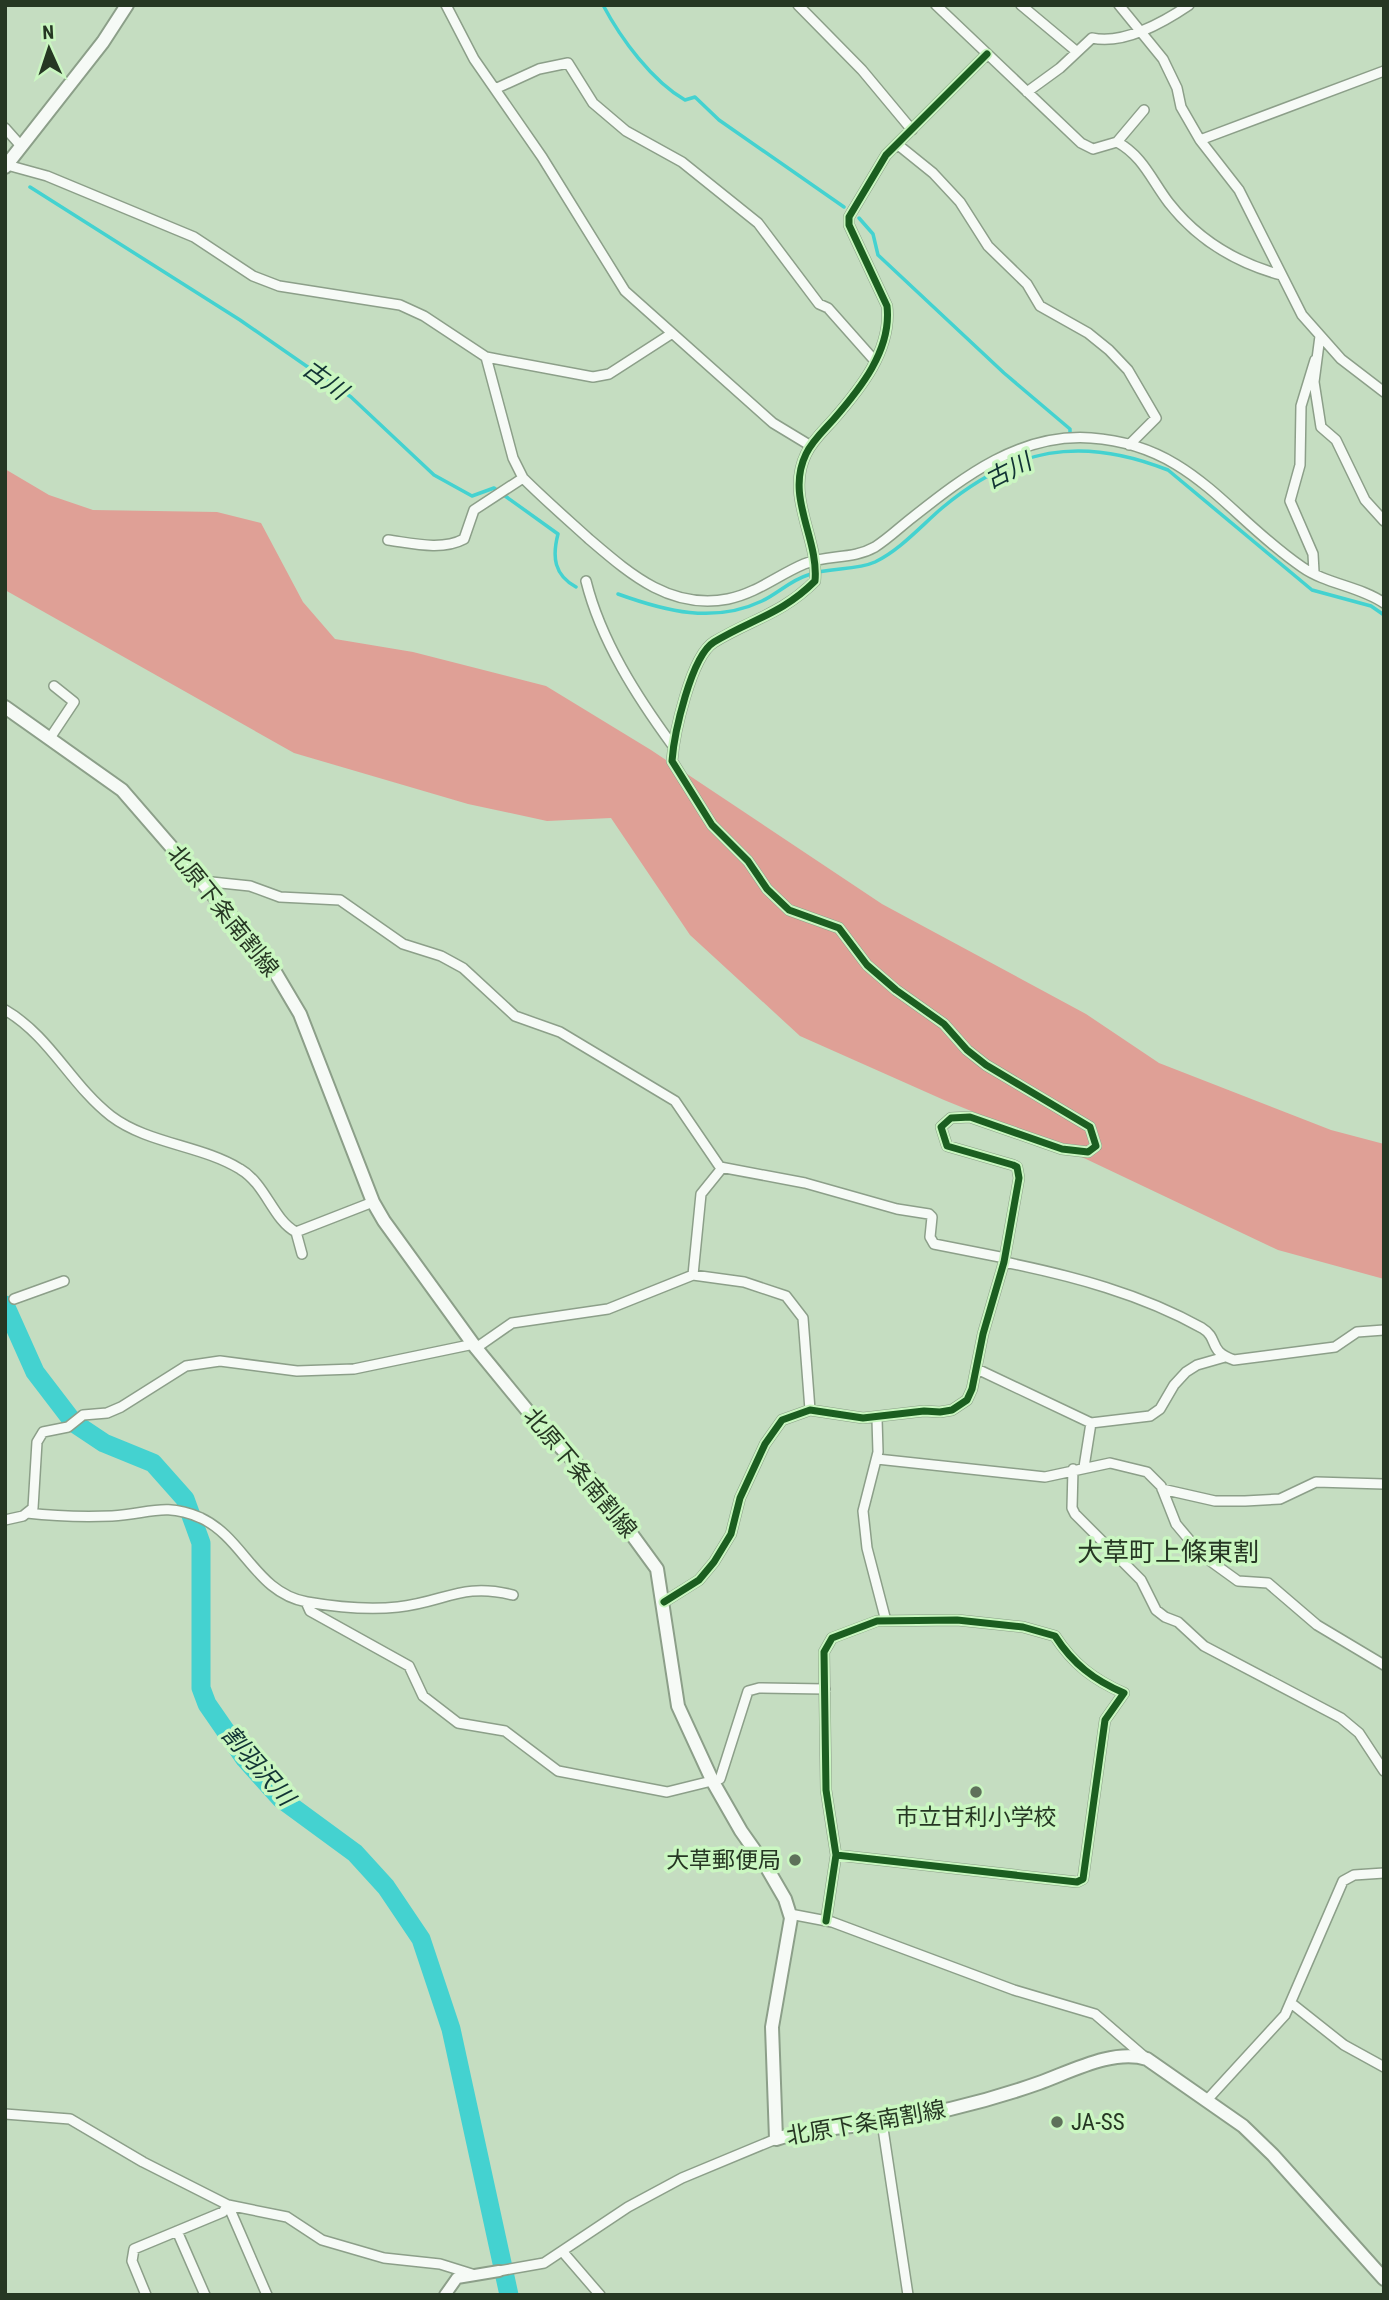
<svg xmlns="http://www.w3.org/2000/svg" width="1389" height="2300" font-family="'Roboto Condensed','Noto Sans JP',sans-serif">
  <rect width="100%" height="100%" fill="#c5ddc1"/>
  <!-- forest -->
  <path fill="#dfa096" d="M5,469L49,495L93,510L217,512L261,523L303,602L335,639L413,652L546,686L651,750L882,904L1086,1014L1159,1063L1331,1130L1384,1144V1279L1278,1250L1067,1150L944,1100L800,1036L690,935L611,818L547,821L468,804L294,753L5,590Z"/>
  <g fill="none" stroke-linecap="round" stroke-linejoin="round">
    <!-- stream -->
    <path stroke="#44d2d0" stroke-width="3.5" d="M603,5C621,39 652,81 685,100L695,97L719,120L844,207
      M30,187L240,320L351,397L434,475L472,496L494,488L558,534C552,557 554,575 576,587
      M859,218L873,234L878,255L1004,373L1070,429V435
      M618,594C665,611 714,624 762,601C777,594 791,580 808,575C829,567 855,571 875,562C900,550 921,526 942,508C1014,448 1080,435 1168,470L1312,590L1371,606L1384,615"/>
    <!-- river -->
    <path stroke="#44d2d0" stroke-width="19" d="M5,1305L35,1372L74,1423L104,1443L153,1463L185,1499L201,1543V1688L207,1704L245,1759L280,1798L355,1853L386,1887L421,1939L451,2029L509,2295"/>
    <defs>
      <path id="minor" d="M446,5L474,59L542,157L625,291L773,423L811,446
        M798,5L862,70L912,130
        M936,5L1081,143L1093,149L1117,142C1143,156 1152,181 1169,203C1198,240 1237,263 1281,275
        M1021,5L1076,51
        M1119,5L1163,59L1177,88L1181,107L1200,140L1239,190L1302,315L1341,359L1384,392
        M495,89L539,69L568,63L593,103L626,131L682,162L758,223L819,304L828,308L875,361
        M1027,92L1060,68L1092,38C1123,45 1164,22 1189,5
        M5,128L21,146
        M1200,140L1384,71
        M1117,142L1144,110
        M897,144L933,173L960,202L988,246L1027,284L1040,306L1088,333L1109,350L1128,370L1156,418L1129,445
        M7,165L47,176L194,237L253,276L279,286L400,305L424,316L486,357L593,377L609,374L671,334
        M1320,336L1314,382L1321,427L1336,440L1365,500L1384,521
        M486,357L513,458L523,478C544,499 567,519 589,539C630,574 670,610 728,599C757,593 778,575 804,564C828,554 852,560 875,547C889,538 900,527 913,517C965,476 1020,433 1091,438C1192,445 1226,515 1302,567C1326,584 1359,586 1384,603
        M388,540C411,543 442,551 464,539L474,510L523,478
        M1314,572L1313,554L1290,501L1300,465L1301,406L1315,360
        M586,581C601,641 637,697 673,746
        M50,738L74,702L54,686
        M202,881L250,886L280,897L340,900L403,944L441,956L463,968L515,1016L560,1032L675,1101L720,1167L805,1183L897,1209L929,1214L932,1217L930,1237L934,1244L1005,1258
        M5,1010C50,1036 71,1085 111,1116C148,1144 201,1145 240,1169C266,1184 273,1220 296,1232L373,1202
        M296,1232L302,1254
        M1004,1262C1073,1276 1141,1294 1202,1328C1220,1339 1207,1351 1234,1360L1335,1347L1357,1332L1384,1330
        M693,1275L701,1194L722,1168
        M14,1299L64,1281
        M476,1348L512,1323L608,1309L693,1275L744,1282L786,1296L803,1318L810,1410
        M977,1369L1091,1423L1150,1416L1160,1409L1174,1385L1186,1372L1197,1365L1225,1357
        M877,1419L878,1452L863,1511L867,1548L886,1621
        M877,1459L1045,1477L1110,1463L1147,1472L1161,1486L1176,1524L1202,1555L1238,1581L1268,1583L1317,1625L1384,1665
        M1084,1467L1091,1423
        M1073,1469L1072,1508L1075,1514L1141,1580L1156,1610L1165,1617L1178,1622L1204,1646L1341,1718L1359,1733L1384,1771
        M1162,1489L1215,1501H1245L1280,1499L1316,1482L1384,1484
        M27,1513C53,1516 86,1517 112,1516C149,1514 164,1502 201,1518C244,1538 256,1593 307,1602C336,1607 369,1610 398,1607C445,1602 462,1582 513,1595
        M5,1520L23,1516L33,1508L37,1442L43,1432L68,1427L83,1415L107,1413L121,1407L186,1366L220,1361L297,1371L354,1369L474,1344
        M306,1602L310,1611L409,1666L423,1696L458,1723L505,1731L558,1771L667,1792L720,1779L748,1691L759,1688L825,1689
        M664,1602L699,1580L714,1562L731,1534L740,1498L765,1444L782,1420L810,1410L863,1418L924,1411L940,1412L952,1410L967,1400L972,1389L983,1334L1004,1262L1019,1178L1017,1167L1013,1165L947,1146L941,1127L951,1118L970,1117L1062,1149L1088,1152L1096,1146L1090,1127L986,1065L967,1050L944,1024L896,990L867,965L839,928L789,910L767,889L748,861L712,825L672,761C674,734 691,656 714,642C752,619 782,614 815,581C819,538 785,497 806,454C812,441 824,430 833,420C860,389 892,350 887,306L849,225V217L886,155L987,54
        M790,1914L832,1922L1014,1990L1095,2014L1147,2059
        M826,1921L836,1855L826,1790L824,1652L832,1638L877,1621L957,1620L1023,1627L1055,1636C1073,1664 1094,1680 1124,1693L1105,1720L1083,1879L1077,1882L836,1855
        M1291,2003L1344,2045L1384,2067
        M1207,2100L1285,2015L1343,1881L1354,1875L1384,1873
        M5,2114L70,2119L143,2162L228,2205L287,2217L322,2240L384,2258L440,2264L472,2274
        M882,2122L908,2295
        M177,2231L205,2295
        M562,2251L600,2295
        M499,2271L544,2263L628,2207L682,2178L776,2139
        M146,2295L132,2261L134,2249L223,2212L228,2205L267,2295"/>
      <path id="tertiary" d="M445,2295L457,2278L499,2271"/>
      <path id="secondary" d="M5,167L103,42L127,5
        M5,707L122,790L265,955L300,1014L373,1202L384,1221L476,1348L540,1426L592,1480L657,1569L678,1706L713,1782L741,1831L767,1868L785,1899L791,1918L772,2027L776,2139C811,2128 846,2128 882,2122C935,2114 988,2101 1039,2083C1070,2072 1114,2048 1147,2059L1243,2126L1273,2155L1384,2279"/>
    </defs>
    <!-- minor casing -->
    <use href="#minor" stroke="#8c9f89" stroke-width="12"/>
    <!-- tertiary casing -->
    <use href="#tertiary" stroke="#8c9f89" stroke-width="14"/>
    <!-- secondary casing -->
    <use href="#secondary" stroke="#8c9f89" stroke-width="16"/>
    <!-- minor -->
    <use href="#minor" stroke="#f6faf6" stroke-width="9"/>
    <!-- tertiary -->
    <use href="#tertiary" stroke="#f6faf6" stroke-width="10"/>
    <!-- secondary -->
    <use href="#secondary" stroke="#f6faf6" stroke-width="12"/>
    <defs>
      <path id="cycleway" d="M664,1602L699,1580L714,1562L731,1534L740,1498L765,1444L782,1420L810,1410L863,1418L924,1411L940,1412L952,1410L967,1400L972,1389L983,1334L1004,1262L1019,1178L1017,1167L1013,1165L947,1146L941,1127L951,1118L970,1117L1062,1149L1088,1152L1096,1146L1090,1127L986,1065L967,1050L944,1024L896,990L867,965L839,928L789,910L767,889L748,861L712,825L672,761C674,734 691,656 714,642C752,619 782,614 815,581C819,538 785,497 806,454C812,441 824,430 833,420C860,389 892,350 887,306L849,225V217L886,155L987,54
        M826,1921L836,1855L826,1790L824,1652L832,1638L877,1621L957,1620L1023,1627L1055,1636C1073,1664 1094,1680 1124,1693L1105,1720L1083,1879L1077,1882L836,1855"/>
    </defs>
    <!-- cycleway casing -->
    <use href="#cycleway" stroke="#caf6c1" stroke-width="11"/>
    <!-- cycleway -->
    <use href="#cycleway" stroke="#1b5e20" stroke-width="7"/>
  </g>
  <!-- markers -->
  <g fill="#5e715a" stroke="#caf6c1" stroke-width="2.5">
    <circle cx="976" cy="1792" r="7"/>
    <circle cx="795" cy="1860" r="7"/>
    <circle cx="1057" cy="2122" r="7"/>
  </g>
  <g text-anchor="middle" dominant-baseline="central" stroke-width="7" stroke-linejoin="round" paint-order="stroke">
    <!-- street labels -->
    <g font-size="23" fill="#263723" stroke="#caf6c1">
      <text transform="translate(223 911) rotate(51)">北原下条南割線</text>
      <text transform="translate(580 1473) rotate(50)">北原下条南割線</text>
      <text transform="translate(866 2123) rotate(-10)">北原下条南割線</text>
    </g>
    <!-- poi labels -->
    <g font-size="23" fill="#263723" stroke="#caf6c1">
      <text x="976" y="1817">市立甘利小学校</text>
      <text x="781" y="1860" text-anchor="end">大草郵便局</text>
      <text x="1071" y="2122" text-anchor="start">JA-SS</text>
    </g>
    <!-- water labels -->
    <g font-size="24" font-style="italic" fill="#113334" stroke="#caf6c1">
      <text transform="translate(325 380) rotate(36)">古川</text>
      <text transform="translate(1008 471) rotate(-27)">古川</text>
      <text transform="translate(258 1766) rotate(49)">割羽沢川</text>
    </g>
    <!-- quarter labels -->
    <g font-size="26" fill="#263723" stroke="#caf6c1">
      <text x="1168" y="1552">大草町上條東割</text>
    </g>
  </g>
  <!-- border -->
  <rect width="1389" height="2300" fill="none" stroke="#263723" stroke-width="14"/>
  <!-- north arrow -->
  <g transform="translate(49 49) rotate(357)" stroke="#caf6c1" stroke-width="5" paint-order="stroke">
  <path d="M0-5L12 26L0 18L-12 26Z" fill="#263723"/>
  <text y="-10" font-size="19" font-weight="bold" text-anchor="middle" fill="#263723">N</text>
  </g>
</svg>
